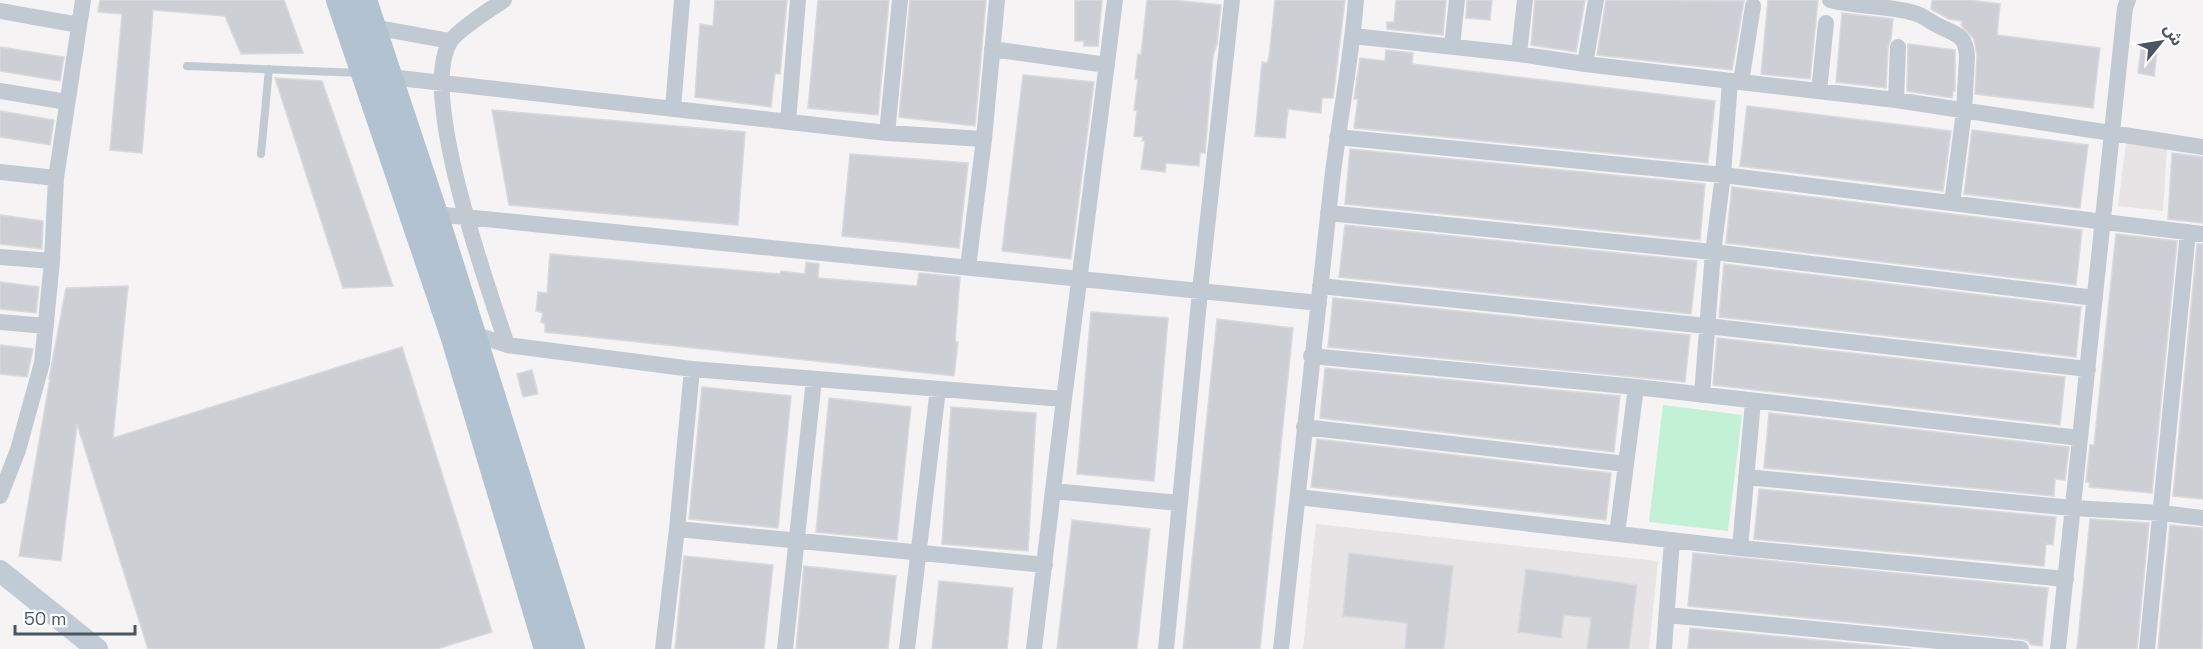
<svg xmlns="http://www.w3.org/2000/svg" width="2203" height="649" font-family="'Space Grotesk','Noto Sans Arabic',sans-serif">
  <rect width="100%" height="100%" fill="#f5f3f3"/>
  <!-- education -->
  <path fill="#e6e4e5" d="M2126,143L2167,148L2163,211L2118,206Z
    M1316,524L1658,561L1649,649H1303Z"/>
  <!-- green -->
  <path fill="#c3f1d5" d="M1663,405L1742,415L1728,531L1649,522Z"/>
  <!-- building -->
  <path fill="#cdcfd5" stroke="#d7d9de" stroke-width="1.5" d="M100,0H284L303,53L241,54L225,16L153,10L142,153L110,150L122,14L98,12Z
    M715,0H787L780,74L775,73L771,107L695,97L700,24L713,26Z
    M818,0H889L878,115L808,108Z
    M910,0H986L975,126L899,117Z
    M1075,0H1102L1098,46H1084V41H1075Z
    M1147,0H1173L1221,5L1217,44L1213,56L1205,153H1200L1199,166L1166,163L1165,172L1141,169L1145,141H1142L1143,137L1134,136L1137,111L1134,110L1138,79H1135L1138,54L1141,55Z
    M1275,0H1345L1333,98H1322L1321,113L1288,109L1285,138L1255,136L1262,62L1267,63L1269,57Z
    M1396,0H1446L1443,35L1387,29V22H1394Z
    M1467,0H1492L1490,20L1466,18Z
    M1535,0H1585L1576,52L1531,45Z
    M1606,0L1744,1L1732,70L1597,55Z
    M1768,0H1818L1810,79L1761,74Z
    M1932,0H1969L2000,4L1997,35L2100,48L2093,108L1975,94L1977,56L1974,39L1961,25L1962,21L1949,19L1931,9Z
    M1842,13L1893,19L1891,39L1888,47L1886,88L1836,82Z
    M2142,42L2158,44L2154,76L2138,73Z
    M1908,44L1955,50V91H1953L1952,98L1907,91Z
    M0,47L64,57L60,81L0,71Z
    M1386,50L1413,53L1412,64L1715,101L1708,163L1354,128L1358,99H1354L1360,58L1385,61Z
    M1023,75L1094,82L1071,259L1002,251Z
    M275,78L322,81L393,286L343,288Z
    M1747,106L1951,131L1943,191L1740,166Z
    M492,110L745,132L738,225L509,205Z
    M0,111L54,120L50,145L0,137Z
    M1972,130L2088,145L2080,208L1964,194Z
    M1350,149L1705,184L1700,240L1345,204Z
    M2172,153L2203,157V223L2168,219Z
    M850,154L968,163L959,248L842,236Z
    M1732,187L2082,230L2076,285L1726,243Z
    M0,215L43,221L42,249L0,244Z
    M1345,225L1697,261L1691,314L1339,277Z
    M2116,234L2177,241L2152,493L2089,487L2090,482H2086L2090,445H2094Z
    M2197,244H2203V499L2173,496Z
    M550,254L780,274L781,271L805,274L806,262L819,264L818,278L917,286L919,273L960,277L955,341L958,342L954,376L545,332V324L541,322L543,313L536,311L538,292L547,293Z
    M1724,264L2081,307L2076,357L1719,317Z
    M0,282L39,287L36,313L0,309Z
    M128,286L113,438L402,347L492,632L437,649H148L77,424L61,561L19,556L50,379H49L66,288Z
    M1333,298L1690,335L1685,382L1328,347Z
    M1091,312L1168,318L1154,481L1077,474Z
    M1217,319L1293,328L1260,649H1183Z
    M1717,338L2065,377L2060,425L1713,385Z
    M0,345L33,349L27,377L0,374Z
    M1325,368L1620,396L1614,452L1320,418Z
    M532,370L538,394L523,397L517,374Z
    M702,387L791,396L778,528L689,519Z
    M829,398L911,407L897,540L816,532Z
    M951,407L1036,413L1028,551L942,544Z
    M1769,413L2069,447L2065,480L2055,479L2054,496L1764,468Z
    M1317,439L1611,473L1606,520L1311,487Z
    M1759,489L2056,517L2053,545L2046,544L2044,566L1754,539Z
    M2090,519L2149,523L2137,649H2077Z
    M1072,520L1150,529L1137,649H1057Z
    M2170,525L2203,528L2202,649H2158Z
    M1349,553L1453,566L1444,649H1405L1407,623L1343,616Z
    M1693,553L2048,588L2042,646L2031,645L2028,641L2022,639L1688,606Z
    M684,556L773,565L764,649H675Z
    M804,566L896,576L888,649H796Z
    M1526,569L1637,585L1629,649H1587L1591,618L1564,615L1561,638L1518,632Z
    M939,581L1013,588L1007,649H932Z
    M1690,628L1911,649H1688Z"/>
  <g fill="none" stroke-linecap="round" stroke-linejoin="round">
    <!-- lane -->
    <path stroke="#c1cad2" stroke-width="8" d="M187,66L360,73
      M261,154L269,69"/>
    <!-- street -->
    <path stroke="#c1cad2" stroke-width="16" d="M504,0C492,8 456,31 450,42C418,95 488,286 507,345
      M1830,0C1857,7 1887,5 1914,13C1923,15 1930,22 1939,26C1956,35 1966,34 1967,57L1964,111L1952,203
      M0,11L79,25
      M373,27L450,41
      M1353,36L1519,54L1585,64L1896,100L2203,147
      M1452,46L1457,0
      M992,49L1107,65
      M1519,54L1525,0
      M1585,64L1596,0
      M390,77L887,133L984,139
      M1741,82L1753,6
      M0,91L67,102
      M1819,91L1826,23
      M1896,100L1898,47
      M673,108L682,0
      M788,122L798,0
      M887,133L900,0
      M1337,137L1723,175L2203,234
      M0,172L56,178
      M1328,213L1713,252L2095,298
      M435,214L1319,303
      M0,257L52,261
      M968,267L984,139L997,0
      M1320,286L1707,326L2088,369
      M0,322L46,326
      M466,334H474L507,345L692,369L1064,399L1115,0
      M1311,356L1636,387L2080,438
      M1702,395L1713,252L1723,175L1730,81
      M1304,427L1626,464
      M1746,477L2073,508L2162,513L2203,518
      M1053,491L1179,503
      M0,496L18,450L42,363L52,261L56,178L83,0
      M1298,497L1740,548L2066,579
      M677,529L1045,565
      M1617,534L1636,387
      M1740,548L1753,401
      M1667,615L2021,649
      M663,649L677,529L692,369
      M785,649L814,379
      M907,649L938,389
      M1034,649L1064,399
      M1166,649L1200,291L1232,0
      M1281,649C1298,496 1314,342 1331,189C1338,126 1351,63 1356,0
      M1664,649L1672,540
      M2058,649L2125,8L2128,0
      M2147,649L2188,232"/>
    <!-- secondary -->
    <path stroke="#c1cbd6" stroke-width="22" d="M0,571L97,649"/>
    <!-- primary -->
    <path stroke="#b3c2d1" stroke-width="26" d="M339,0L453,335L547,649
      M364,0L435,214L572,649"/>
  </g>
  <!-- north arrow -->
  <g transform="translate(2161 42) rotate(60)" stroke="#ffffff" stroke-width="4.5" paint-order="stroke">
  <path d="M0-4.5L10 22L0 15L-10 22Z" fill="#4a5661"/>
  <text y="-9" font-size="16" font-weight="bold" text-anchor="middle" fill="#4a5661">ش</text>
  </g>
  <!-- scale -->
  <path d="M15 625v9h120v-9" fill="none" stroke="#4a5661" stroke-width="3"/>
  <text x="24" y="625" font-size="18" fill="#4a5661" stroke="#ffffff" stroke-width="4.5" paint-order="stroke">50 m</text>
</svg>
